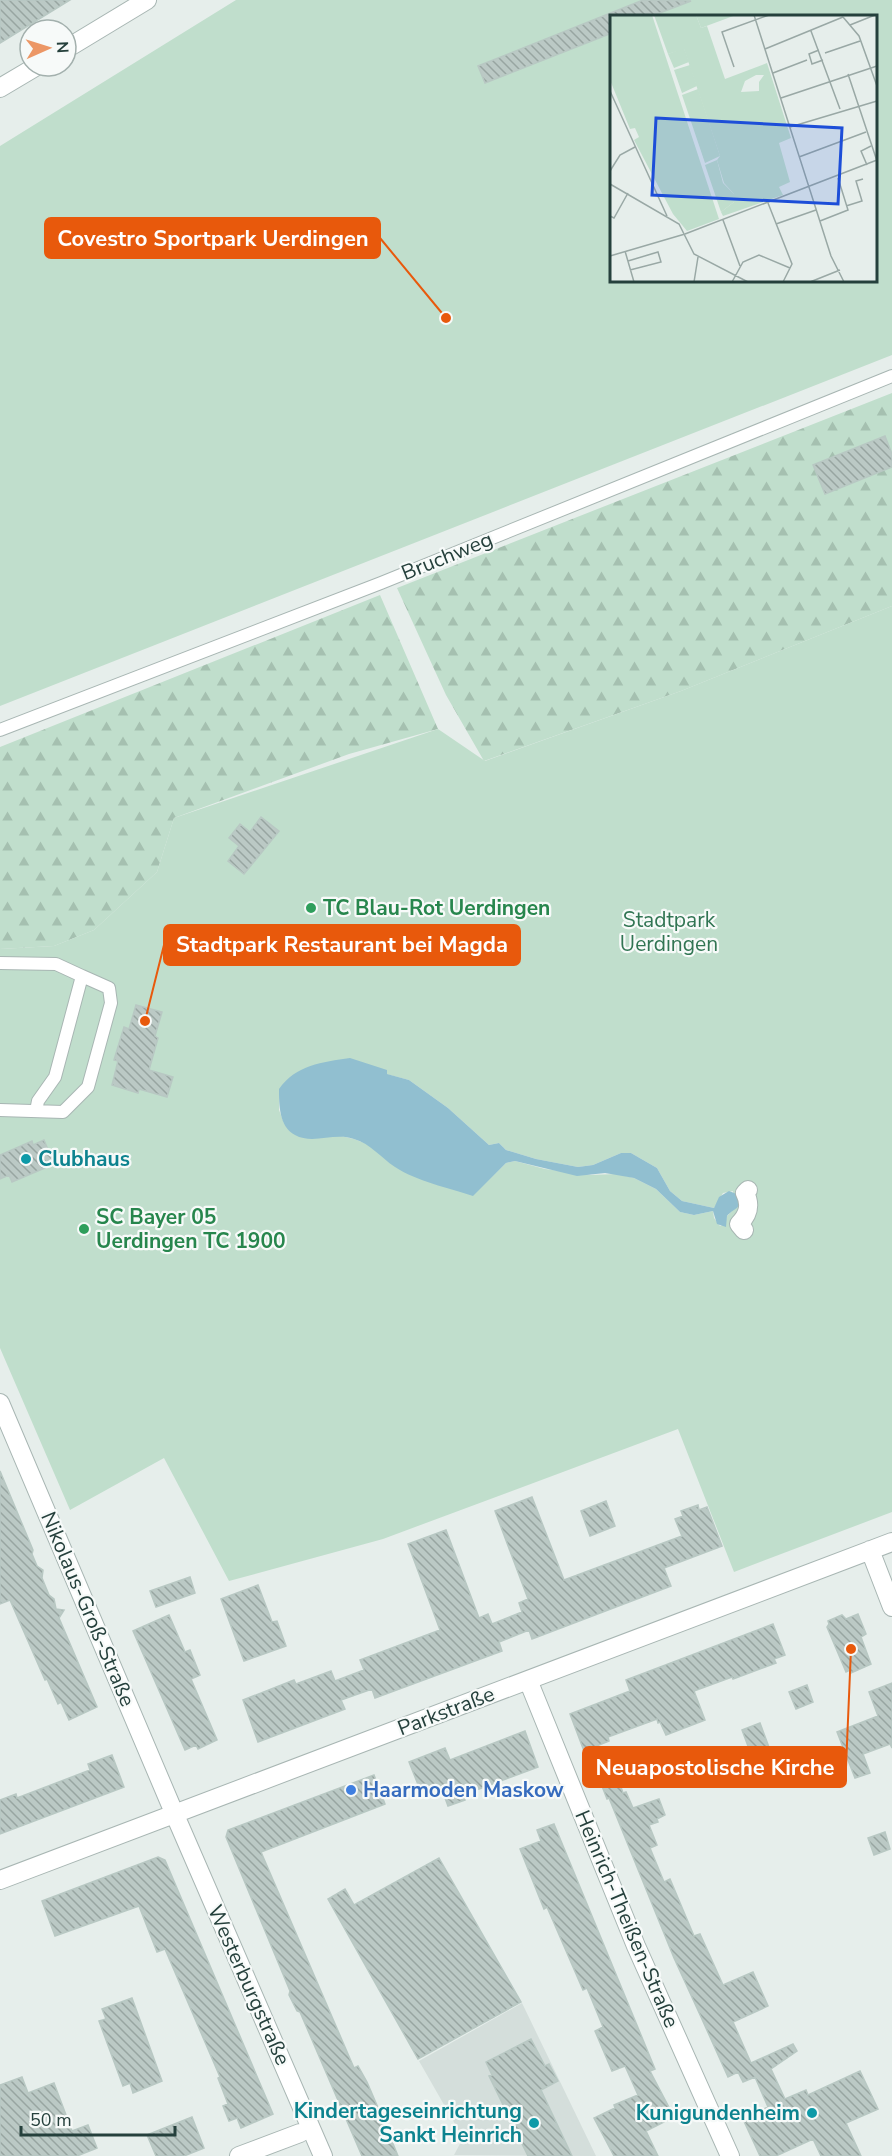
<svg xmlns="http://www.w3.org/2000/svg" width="892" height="2156" font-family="'Nunito Sans',sans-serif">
  <defs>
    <pattern id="forest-firs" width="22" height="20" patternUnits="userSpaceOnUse" patternTransform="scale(1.5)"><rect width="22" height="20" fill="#c0decc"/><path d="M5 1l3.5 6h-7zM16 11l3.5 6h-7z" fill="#a5c0b0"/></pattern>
    <pattern id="building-back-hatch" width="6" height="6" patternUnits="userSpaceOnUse" patternTransform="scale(1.5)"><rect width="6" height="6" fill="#bbc9c5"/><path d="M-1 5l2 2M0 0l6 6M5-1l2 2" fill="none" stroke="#98a5a1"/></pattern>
  </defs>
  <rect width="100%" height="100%" fill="#e6eeeb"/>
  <!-- built -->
  <path fill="#d4dedb" d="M522,2003L596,2156L454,2155L463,2138L419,2061Z"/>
  <!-- forest -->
  <path fill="url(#forest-firs)" d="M892,393V606L681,691L484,761L446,695L397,588Z
    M380,595L438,729L349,754L174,818L157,872L94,930L54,946L0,949V747Z"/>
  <!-- park -->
  <path fill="#c0decc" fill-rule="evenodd" d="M236,0H892V355L0,706V146ZM612,16H876V280H612Z
    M892,606V1512L734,1572L678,1429L383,1539L229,1581L164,1458L70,1510L0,1348V949L54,946L94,930L157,872L174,818L438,729L485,761L681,691ZM124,1028L158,1037L149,1070L114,1060ZM387,1071L386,1074L409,1080L448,1108L489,1145L499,1143L506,1150L536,1159L578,1167L593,1165L621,1153H631L657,1168L670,1191L682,1201L714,1208L723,1193L733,1191L732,1211L727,1216L725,1224L720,1226L714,1218L713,1211L694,1215L680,1212L656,1189L634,1178L617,1174L591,1175L545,1169L515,1161L506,1163L473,1195L427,1181L396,1167L372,1146L354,1139L284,1123L279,1110V1090Z"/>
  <!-- water -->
  <path fill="#91bfd0" d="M350,1058L387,1070V1074L409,1080L448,1108L489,1145L499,1143L506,1150L536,1159L578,1167L593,1165L621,1153H631L657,1168L670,1191L682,1201L714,1208L719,1197L729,1191L739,1195C741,1211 735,1207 727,1216L726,1227L717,1224L713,1211L694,1215L680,1212L656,1189L634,1178L605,1173L577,1176L515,1161L506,1163L473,1196C449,1188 416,1181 395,1167C380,1157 371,1144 354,1139C334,1132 313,1145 295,1135C279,1127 279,1104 279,1089C296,1065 322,1062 350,1058Z"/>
  <!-- building -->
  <path fill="url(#building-back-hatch)" stroke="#b8c8c3" stroke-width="1.5" d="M0,0H70L0,43Z
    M643,0L691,1L652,16H612V33L485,83L478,66Z
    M885,436L892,454V467L825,494L813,465Z
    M261,817L279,831L244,874L228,861L239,846L229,838L240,824L250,832Z
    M136,1005L162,1012L155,1036L158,1038L149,1070L173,1077L167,1097L139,1089L138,1093L112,1085L118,1061L114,1060L124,1027L129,1029Z
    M44,1140L54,1164L12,1182L9,1175L0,1179V1155L32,1141L33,1145Z
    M0,1471L33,1550L32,1554L37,1566L43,1570L42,1578L49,1595L54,1599L56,1609L64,1610L59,1618L97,1707L69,1720L61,1702L58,1704L47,1679L45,1680L10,1600L0,1604Z
    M532,1497L564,1580L682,1536L675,1519L683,1516L681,1511L698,1505L699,1510L707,1507L722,1546L664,1568L671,1586L532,1639L529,1630L499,1642L502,1651L375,1698L372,1689L341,1700L345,1709L258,1742L243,1700L294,1680L296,1684L331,1671L335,1681L364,1670L360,1660L440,1630L408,1544L446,1530L479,1618L488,1614L492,1624L522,1612L519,1603L528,1599L495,1511Z
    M606,1501L615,1526L590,1536L581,1511Z
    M190,1577L195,1593L156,1607L150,1591Z
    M258,1585L272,1622L277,1621L286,1646L244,1661L221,1599Z
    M858,1614L866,1634L861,1637L871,1664L851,1673L850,1670L846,1672L827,1627L829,1624L828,1621L842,1615L846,1619Z
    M169,1615L185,1652L190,1650L200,1675L191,1679L217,1740L198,1749L196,1745L185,1750L133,1631Z
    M773,1624L785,1655L774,1659L776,1663L733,1679L732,1677L694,1691L705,1720L666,1735L660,1722L658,1723L657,1719L608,1737L609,1741L584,1751L570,1714L630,1691L626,1680Z
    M892,1683V1748L890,1744L863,1754L870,1773L855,1778L837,1732L878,1716L869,1692Z
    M807,1685L813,1702L796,1709L789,1692Z
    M760,1723L773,1758L755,1765L742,1730Z
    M525,1731L538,1767L463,1795L465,1800L448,1806L441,1787L429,1792L426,1784L419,1787L409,1762L445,1748L450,1760Z
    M112,1755L124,1787L0,1834V1800L16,1794L17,1798L90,1770L88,1764Z
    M374,1775L385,1804L261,1852L354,2068L358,2066L367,2082L379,2110H381L386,2122L385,2124L398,2156H362L300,2012L297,2011L289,1995L290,1991L226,1837L228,1830Z
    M617,1775L623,1793L626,1792L633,1808L659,1799L665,1815L657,1819L658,1822L649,1825L657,1845L650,1848L664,1882L670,1879L694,1936L700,1934L723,1985L753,1972L768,2006L733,2022L751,2063L793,2044L797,2051L771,2069L785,2099L806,2090L808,2095L860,2071L878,2109L846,2123L861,2156H821L813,2139L776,2156H760L743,2119L768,2107L755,2077L743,2082L738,2072L728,2077L701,2017L674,1958L609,1798L607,1799L600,1781Z
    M554,1824L655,2069L650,2071L674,2117L646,2131L658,2156H614L594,2118L615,2108L614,2105L638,2095L625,2066L612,2071L595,2031L603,2027L587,1988L583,1990L547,1907L544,1909L520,1849L541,1841L537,1830Z
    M885,1832L890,1849L874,1855L868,1838Z
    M158,1857L165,1860L273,2114L241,2128L237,2118L229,2121L223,2106L228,2104L218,2078L220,2077L165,1949L157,1952L139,1906L55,1936L42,1901Z
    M439,1858L521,2002L418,2059L328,1899L345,1889L354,1905Z
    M132,1998L162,2081L133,2093L130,2083L123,2086L99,2021L106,2019L102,2009Z
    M531,2039L545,2066L549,2064L558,2081L541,2090L572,2156H528L489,2076L492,2075L486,2062Z
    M22,2077L28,2093L54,2083L72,2131L88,2125L97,2148L77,2156H0V2085Z
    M192,2117L204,2148L184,2156H156L147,2135Z"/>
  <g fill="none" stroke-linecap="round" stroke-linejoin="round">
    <defs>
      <path id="lane" d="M0,730L381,583L892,376
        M0,963L56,964L82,976L55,1077L38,1101L36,1111
        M0,1110L63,1112L88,1087L111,1003L109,988L82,976"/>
      <path id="street" d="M66,49L147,0
        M0,88L37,66
        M744,1230L739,1224C748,1215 751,1205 745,1193L748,1190
        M0,1403L175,1815L323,2156
        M870,1550L892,1607
        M528,1680L636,1946L730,2156
        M0,1880L892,1542
        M239,2156L300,2133"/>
    </defs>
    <!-- lane casing -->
    <use href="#lane" stroke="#a8b6b3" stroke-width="14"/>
    <!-- street casing -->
    <use href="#street" stroke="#a8b6b3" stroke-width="20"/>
    <!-- lane -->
    <use href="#lane" stroke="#fff" stroke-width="12"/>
    <!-- street -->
    <use href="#street" stroke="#fff" stroke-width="18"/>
  </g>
  <!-- markers -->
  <g fill="#2e9e5b" stroke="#f7faf9" stroke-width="2">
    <circle cx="311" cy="908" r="6"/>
    <circle cx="84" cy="1229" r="6"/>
  </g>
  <g fill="#0f9aa8" stroke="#f7faf9" stroke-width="2">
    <circle cx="26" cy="1159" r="6"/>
    <circle cx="812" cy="2113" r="6"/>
    <circle cx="534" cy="2123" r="6"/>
  </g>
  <circle fill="#3f7fe0" stroke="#f7faf9" stroke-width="2" cx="351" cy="1790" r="6"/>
  <g text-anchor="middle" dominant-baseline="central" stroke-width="4.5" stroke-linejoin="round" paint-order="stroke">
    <!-- street labels -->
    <g font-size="21" fill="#25403c" stroke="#f7faf9">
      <text transform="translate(447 556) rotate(-22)">Bruchweg</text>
      <text transform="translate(88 1609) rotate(67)">Nikolaus-Groß-Straße</text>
      <text transform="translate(446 1711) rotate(-21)">Parkstraße</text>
      <text transform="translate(627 1919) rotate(67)">Heinrich-Theißen-Straße</text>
      <text transform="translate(249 1985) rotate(66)">Westerburgstraße</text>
    </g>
    <!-- leisure labels -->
    <g font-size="21" font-weight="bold" fill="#27864d" stroke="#f7faf9" text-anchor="start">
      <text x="323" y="908">TC Blau-Rot Uerdingen</text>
      <text x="96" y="1217">SC Bayer 05<tspan x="96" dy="24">Uerdingen TC 1900</tspan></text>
    </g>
    <!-- park labels -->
    <g font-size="21" fill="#317553" stroke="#f7faf9">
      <text x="669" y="920">Stadtpark<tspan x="669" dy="24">Uerdingen</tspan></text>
    </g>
    <!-- culture labels -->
    <g font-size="21" font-weight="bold" fill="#0d838f" stroke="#f7faf9" text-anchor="end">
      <text x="38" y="1159" text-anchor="start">Clubhaus</text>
      <text x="522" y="2111">Kindertageseinrichtung<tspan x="522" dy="24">Sankt Heinrich</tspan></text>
      <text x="800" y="2113">Kunigundenheim</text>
    </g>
    <!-- shop labels -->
    <g font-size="21" font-weight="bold" fill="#366cbe" stroke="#f7faf9" text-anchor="start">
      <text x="363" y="1790">Haarmoden Maskow</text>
    </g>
  </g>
  <!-- overview -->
  <g transform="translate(610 15)">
    <rect width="267" height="267" fill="#e6eeeb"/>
    <path d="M74,33L79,47L64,53L58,39ZM80,50L87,71L72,78L64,55ZM88,74L110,141L95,148L72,80ZM107,145L113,168L124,179V187L111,197L95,150Z" fill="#c0decc"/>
    <path d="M0,0H42L109,204L77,216L63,199L24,125L29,122L25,113L20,114L0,65ZM44,0H86L91,13L97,11L115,64L157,48L181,123L169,128L180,167L169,172L173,180L113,201L111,197L124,187V179L114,168L107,145L110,141L74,34L58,39ZM146,60H154L149,67V76L131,77L135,66Z" fill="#c0decc" fill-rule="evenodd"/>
    <path d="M86,0H126L91,13Z" fill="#c0decc"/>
    <path fill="none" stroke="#99a8a5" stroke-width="1.5" d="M144,0L221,241L234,267M233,2L249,21L267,71M240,10L265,0M201,16L230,94M155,34L233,2M209,35L199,39L202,49L213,45M215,38L250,26M124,52L112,17L159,0M163,58L197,45M238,59L267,146M0,76L57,201M171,83L267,51M180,112L267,86M189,142L256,117M257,150L251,136L261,131M0,156L10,140L25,132M0,169L69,209L84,239L138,267M158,188L182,249L173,267M236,191L252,186L246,166L253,164M0,201L4,203L18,178M113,205L130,251M210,206L238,195L228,163M166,209L206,195M15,236L24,267M0,241L75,219L267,145M18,246L48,237L51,247L20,255M84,267L88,242M122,267L133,247L149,240L180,253M200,267L230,255"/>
    <path fill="#1d4ed8" fill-opacity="0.15" stroke="#1d4ed8" stroke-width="3" d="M46,103L232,113L228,189L42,180Z"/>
    <rect width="267" height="267" fill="none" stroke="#25403c" stroke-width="3"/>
  </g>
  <!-- callouts -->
  <path fill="none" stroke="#e8590c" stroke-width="2" d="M446 318L380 238M145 1021L164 945M851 1649L846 1767"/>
  <g fill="#e8590c" stroke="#f7faf9" stroke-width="2">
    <circle cx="446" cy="318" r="6"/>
    <circle cx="145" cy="1021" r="6"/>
    <circle cx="851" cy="1649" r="6"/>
  </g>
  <g fill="#e8590c" stroke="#e8590c" stroke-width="2">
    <rect x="45" y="218" width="335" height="40" rx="6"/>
    <rect x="164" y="925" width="356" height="40" rx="6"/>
    <rect x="583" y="1747" width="263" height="40" rx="6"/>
  </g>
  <g font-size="22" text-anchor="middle" font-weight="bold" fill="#fff">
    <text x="213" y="246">Covestro Sportpark Uerdingen</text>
    <text x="342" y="952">Stadtpark Restaurant bei Magda</text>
    <text x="715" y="1775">Neuapostolische Kirche</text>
  </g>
  <!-- north arrow -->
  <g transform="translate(48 48) rotate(87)"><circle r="28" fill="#f7faf9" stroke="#a3b0ad" stroke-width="1.5"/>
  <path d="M0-4.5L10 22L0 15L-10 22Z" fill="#ec9766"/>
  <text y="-9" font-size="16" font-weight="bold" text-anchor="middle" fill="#25403c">N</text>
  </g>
  <!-- scale -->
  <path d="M21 2126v9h154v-9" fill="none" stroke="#25403c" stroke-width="3"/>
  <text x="30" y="2126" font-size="18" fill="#25403c" stroke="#f7faf9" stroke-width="4.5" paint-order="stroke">50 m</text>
</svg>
